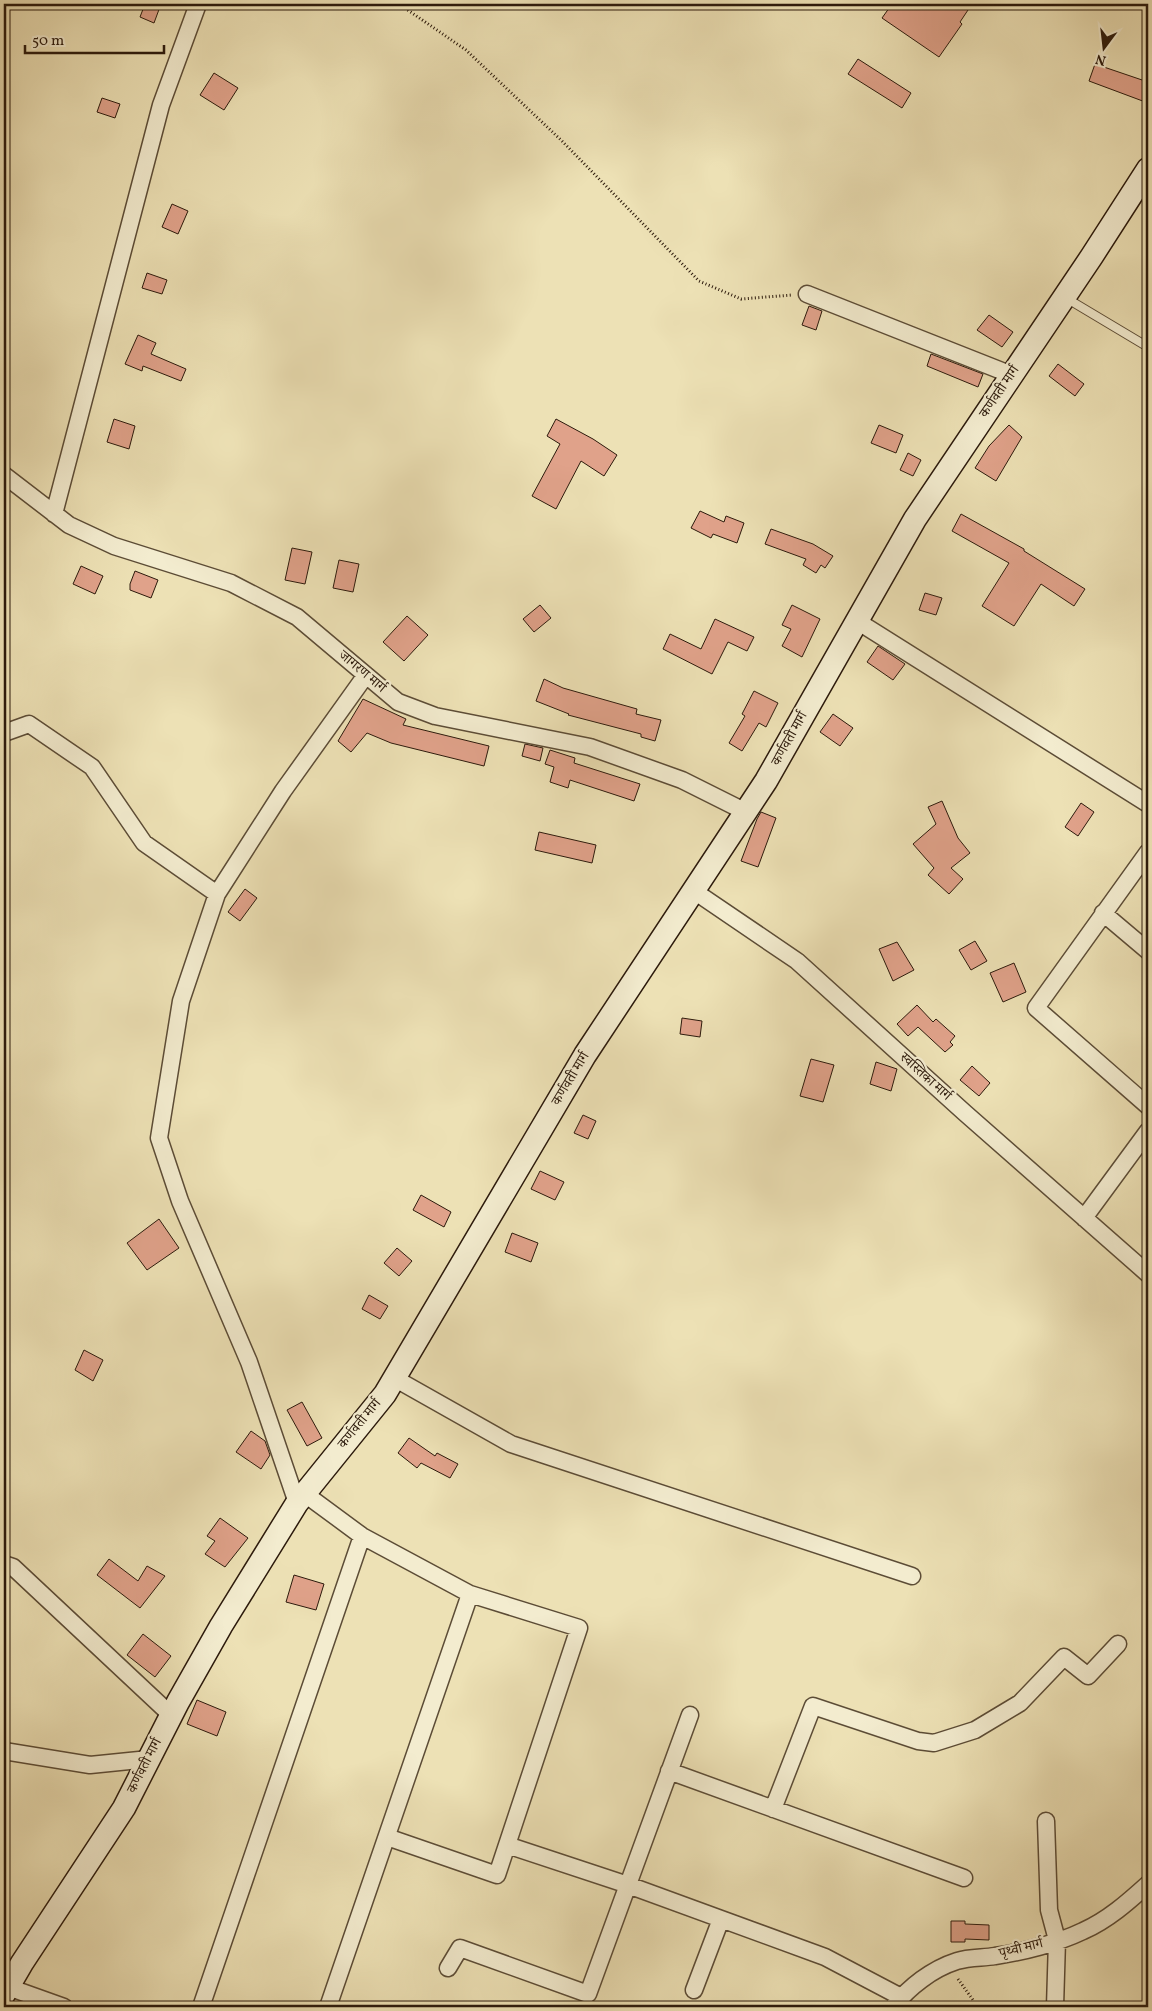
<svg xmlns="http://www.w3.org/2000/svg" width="1152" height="2011" font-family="Vollkorn,'Noto Serif Devanagari',serif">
  <rect width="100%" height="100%" fill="#ede1b5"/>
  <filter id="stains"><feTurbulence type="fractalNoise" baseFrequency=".004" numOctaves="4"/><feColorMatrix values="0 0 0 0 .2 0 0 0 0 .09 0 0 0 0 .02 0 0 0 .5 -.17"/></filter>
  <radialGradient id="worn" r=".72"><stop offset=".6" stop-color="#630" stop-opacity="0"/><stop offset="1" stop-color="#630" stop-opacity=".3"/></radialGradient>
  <!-- building -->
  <path fill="#e0a28a" stroke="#2c1a0c" d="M145,4H161L154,23L140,17Z
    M892,4H972L960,22L962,24L939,57L882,18Z
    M858,59L911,93L902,108L848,74Z
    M1095,64L1148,82V103L1089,81Z
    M214,73L238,88L224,110L200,95Z
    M102,98L120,104L115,118L97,112Z
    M172,204L188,211L178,234L162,227Z
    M147,273L167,280L162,294L142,288Z
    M809,306L822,311L816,330L802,325Z
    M989,315L1013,332L1002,347L977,330Z
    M138,335L156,343L151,354L186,369L181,381L143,366L142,371L125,364Z
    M931,354L983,374L978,387L927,366Z
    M1058,364L1084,384L1075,396L1049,376Z
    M114,419L135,426L129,449L107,442Z
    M556,419L593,439L617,455L604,476L581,461L556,509L532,496L560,444L547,436Z
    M879,425L903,435L896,453L871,443Z
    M1009,425L1022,437L996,481L975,468L989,446Z
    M908,453L921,460L913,476L900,470Z
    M700,511L724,522L726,516L744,523L737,543L713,534L711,538L691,528Z
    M961,514L1024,549V551L1085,589L1074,606L1041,584L1014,626L982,606L1009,563L952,531Z
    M771,529L813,544L833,556L825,568L821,565L816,573L803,565L806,559L765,544Z
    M292,548L312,552L305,584L285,580Z
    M339,560L359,564L353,592L333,588Z
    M81,566L103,576L95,594L73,584Z
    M135,571L158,580L151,598L130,590V584Z
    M925,593L942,598L936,615L919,610Z
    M540,605L551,618L534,632L523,619Z
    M792,605L820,619L802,657L782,646L791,629L782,625Z
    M407,616L428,635L404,661L383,642Z
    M715,619L754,637L747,651L728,642L712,674L663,649L670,634L701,649Z
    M878,646L905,664L893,680L867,662Z
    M544,679L563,688L637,709L636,714L661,720L655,741L641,737V734L568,715L569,714L536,701Z
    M754,691L778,703L766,727L759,723L742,751L729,743L745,716L742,714Z
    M363,699L406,719L403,725L489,746L484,766L391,743L367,733L351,752L338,741Z
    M833,714L853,728L840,746L820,732Z
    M525,744L543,748L540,761L522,756Z
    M550,750L575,758L574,763L640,784L634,801L570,780L568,788L550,782L554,767L545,764Z
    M942,801L958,838L970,853L951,868L963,879L949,894L928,875L934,868L913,844L936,824L928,807Z
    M1081,803L1094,812L1078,836L1065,827Z
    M761,812L776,818L758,867L741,861L757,819Z
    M539,832L596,845L592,863L535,850Z
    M245,889L257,898L240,921L228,912Z
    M975,941L987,961L971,970L959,950Z
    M897,942L914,970L893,981L879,949Z
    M1014,963L1026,992L1003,1002L990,973Z
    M917,1005L933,1022L936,1019L955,1036L950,1042L953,1045L945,1052L918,1027L908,1036L897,1024Z
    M682,1018L702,1021L700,1037L680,1034Z
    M811,1059L834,1065L823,1102L800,1096Z
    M876,1062L897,1069L891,1091L870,1084Z
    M972,1066L990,1083L979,1096L960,1080Z
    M583,1115L596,1121L588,1139L574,1133Z
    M540,1171L564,1182L555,1200L531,1189Z
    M421,1195L451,1212L444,1227L413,1210Z
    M159,1219L179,1248L147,1270L127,1243Z
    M512,1233L538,1243L531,1262L505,1252Z
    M397,1248L412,1261L399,1276L384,1263Z
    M369,1295L388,1306L380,1319L362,1309Z
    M84,1350L103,1360L93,1381L75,1370Z
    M302,1402L322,1438L307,1446L287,1410Z
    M251,1431L265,1441L270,1455L261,1469L236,1452Z
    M409,1438L435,1456L437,1453L458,1464L450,1478L421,1463L417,1468L398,1453Z
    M220,1518L248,1538L225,1567L205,1554L215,1541L207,1536Z
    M109,1559L138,1581L147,1566L165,1576L140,1608L97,1575Z
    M294,1575L324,1584L316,1610L286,1602Z
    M143,1634L171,1656L155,1677L127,1655Z
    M197,1700L226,1712L217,1736L187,1724Z
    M951,1921H965V1924L989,1925V1940L965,1939V1942H951Z"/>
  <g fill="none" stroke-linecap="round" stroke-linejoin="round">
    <defs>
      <path id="service" d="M1066,298L1148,347"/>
      <path id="minor" d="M807,294L1012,375
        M4,475L69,525L114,546L231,583L297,617L398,702L435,716L590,747L682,780L746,812
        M54,514L161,105L198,4
        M857,621L1148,804
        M4,733L29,724L92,767L144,843L217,894
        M1148,852L1036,1008L1148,1106
        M694,891L797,961L965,1113L1148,1274
        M1103,913L1148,951
        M1084,1218L1148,1131
        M394,1378L511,1444L912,1576
        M305,1494L362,1536L470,1594L579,1628L497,1875L387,1837
        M297,1503L249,1362L180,1201L159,1138L181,1001L217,894L283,791L366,675
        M4,1564L13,1567L171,1715
        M4,1751L90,1765L149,1759
        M669,1771L964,1878
        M773,1809L813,1706L918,1741L934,1743L975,1730L1020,1703L1064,1657L1088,1676L1118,1644
        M1046,1821L1049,1910L1057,1940L1055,2007
        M507,1845L628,1885L825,1957L901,1997
        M448,1968L460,1948L588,1994L690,1715
        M8,1987L64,2007
        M694,1990L721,1919
        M201,2007L362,1536
        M328,2007L470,1594
        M893,2007C909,1987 932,1969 957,1961C969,1957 983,1958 995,1956C1023,1952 1058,1943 1083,1931C1108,1920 1128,1902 1148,1884"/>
      <path id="secondary" d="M4,1994L22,1963L124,1808L178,1702L221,1626L297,1503L385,1394L585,1055L766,781L915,519L1092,256L1148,169"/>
    </defs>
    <!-- service casing -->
    <use href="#service" stroke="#5c4c36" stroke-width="10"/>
    <!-- minor casing -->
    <use href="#minor" stroke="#5c4c36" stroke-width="19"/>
    <!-- secondary casing -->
    <use href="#secondary" stroke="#2c1a0c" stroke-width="25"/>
    <!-- path -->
    <path stroke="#2c1a0c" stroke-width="3" stroke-dasharray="1 2.5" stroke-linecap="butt" d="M399,4L466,50L562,141L699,281L741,299L792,295
      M958,1979L978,2007"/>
    <!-- service -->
    <use href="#service" stroke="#f3eccf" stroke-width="8"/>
    <!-- minor -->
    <use href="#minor" stroke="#f3eccf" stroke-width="16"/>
    <!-- secondary -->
    <use href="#secondary" stroke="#f3eccf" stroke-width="22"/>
  </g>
  <g text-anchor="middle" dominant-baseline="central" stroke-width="4.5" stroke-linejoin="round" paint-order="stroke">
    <!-- street labels -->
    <g font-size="14" fill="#2c1a0c" stroke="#f3eccf">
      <text transform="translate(1000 392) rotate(-56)">कर्णवती मार्ग</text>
      <text transform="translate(362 672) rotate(40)">जागरण मार्ग</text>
      <text transform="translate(790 739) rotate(-61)">कर्णवती मार्ग</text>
      <text transform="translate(925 1077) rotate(42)">स्वस्तिका मार्ग</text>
      <text transform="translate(571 1079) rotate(-59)">कर्णवती मार्ग</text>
      <text transform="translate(360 1424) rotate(-51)">कर्णवती मार्ग</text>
      <text transform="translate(145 1766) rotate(-63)">कर्णवती मार्ग</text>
      <text transform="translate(1021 1949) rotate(-14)">पृथ्वी मार्ग</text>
    </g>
  </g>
  <!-- margin -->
  <rect width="1152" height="2011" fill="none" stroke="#ede1b5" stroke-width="20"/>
  <rect x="5" y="5" width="1142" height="2001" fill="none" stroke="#2c1a0c" stroke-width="2.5"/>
  <rect x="10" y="10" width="1132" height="1991" fill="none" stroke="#2c1a0c"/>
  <!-- north arrow -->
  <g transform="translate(1104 48) rotate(195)" stroke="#f3eccf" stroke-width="4" paint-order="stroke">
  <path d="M0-4L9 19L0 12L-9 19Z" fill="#2c1a0c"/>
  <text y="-8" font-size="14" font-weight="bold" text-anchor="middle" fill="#2c1a0c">N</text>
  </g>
  <!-- scale -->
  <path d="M25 45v8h139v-8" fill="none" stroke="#2c1a0c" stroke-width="2.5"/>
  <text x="32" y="45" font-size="15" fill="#2c1a0c" stroke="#f3eccf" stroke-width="4" paint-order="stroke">50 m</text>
  <rect width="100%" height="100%" filter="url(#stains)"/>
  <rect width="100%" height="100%" fill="url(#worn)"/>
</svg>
